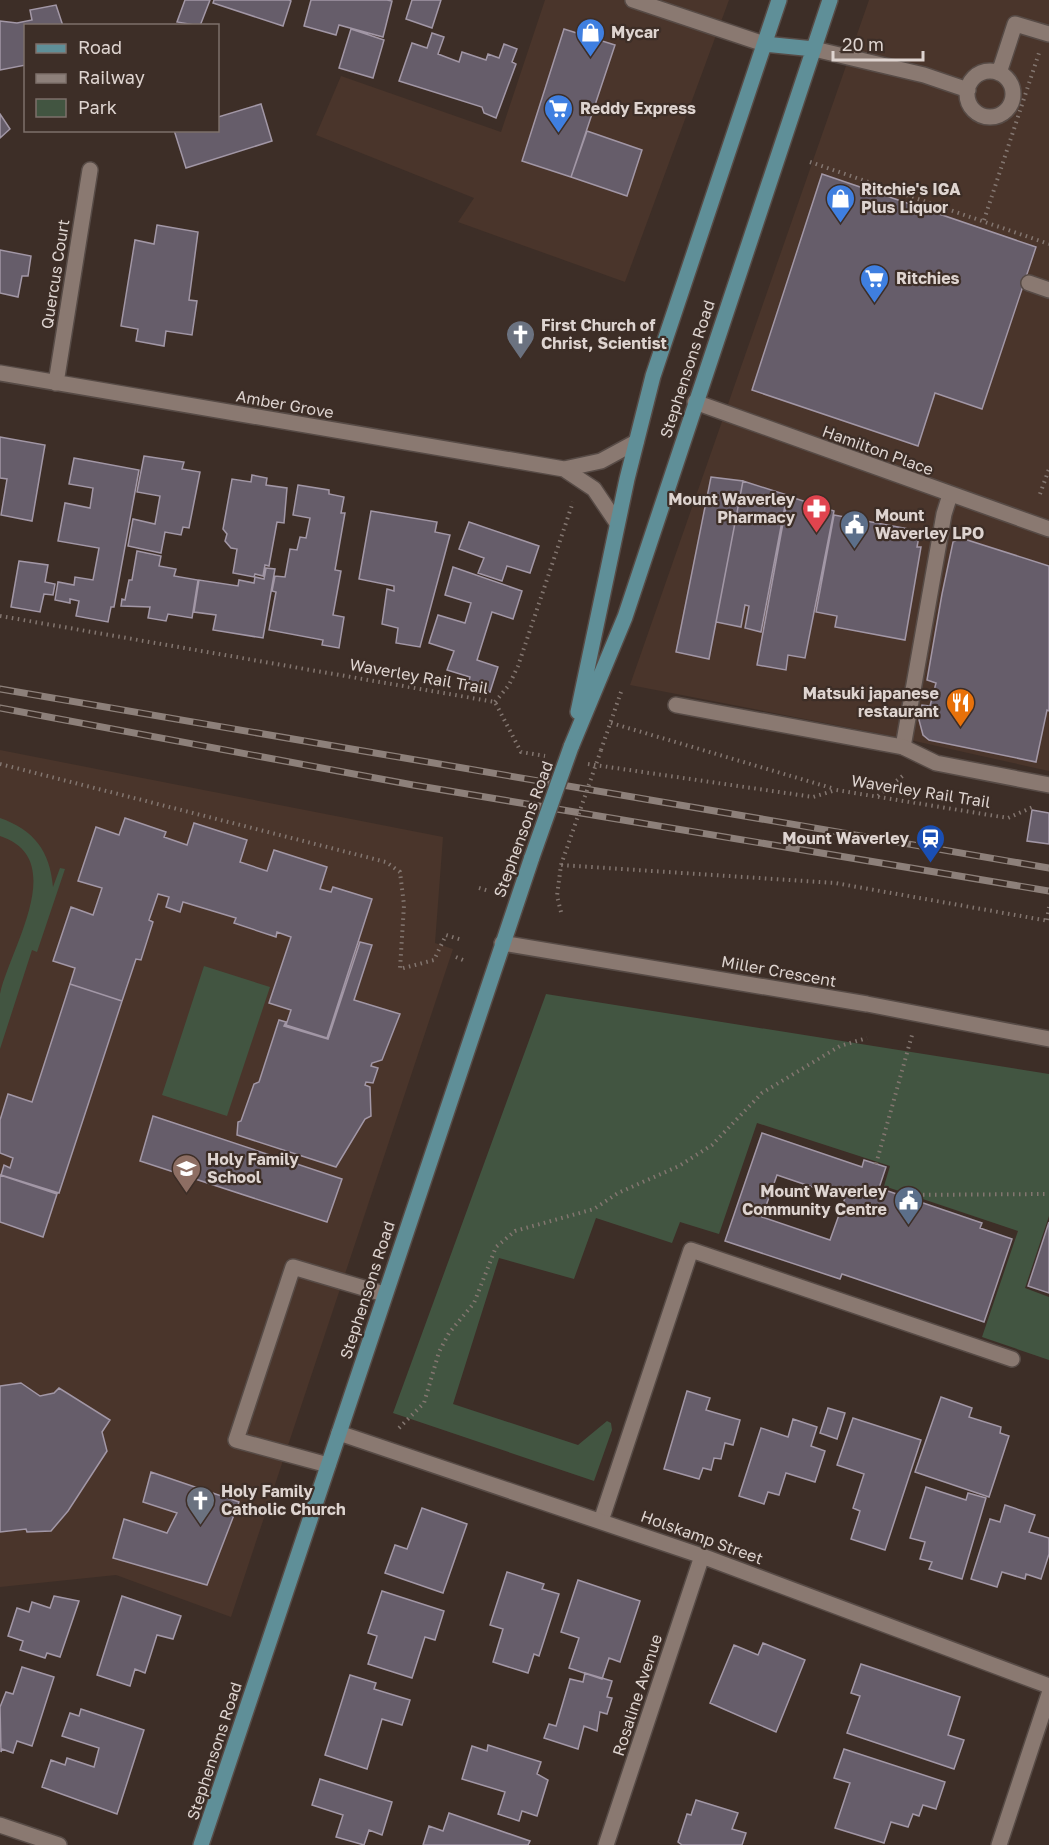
<svg xmlns="http://www.w3.org/2000/svg" width="1049" height="1845" font-family="'Golos Text',sans-serif">
  <rect width="100%" height="100%" fill="#3d2e27"/>
  <!-- built -->
  <path fill="#4a352b" d="M545,0H729L625,282L458,222L474,198L316,135L341,76L501,132Z
    M869,0H1049V771L892,736L630,685Z
    M0,750L443,837L435,943L453,949L231,1617L116,1575L0,1587Z"/>
  <!-- green -->
  <path fill="#425541" d="M0,818C34,830 50,851 53,887L60,868L65,869L37,952L32,950L0,1049C0,1031 0,1011 0,994C10,948 70,859 0,836Z
    M204,966L270,987L227,1116L162,1095Z
    M546,994L1049,1074V1216L1025,1288L1049,1297V1360L982,1337L1018,1231L884,1186L890,1166L757,1123L719,1234L680,1222L672,1243L596,1218L574,1279L499,1258L453,1404L578,1445L607,1421L611,1423L612,1430L594,1481L393,1413Z"/>
  <!-- building -->
  <path fill="#665d6a" stroke="#a297a6" stroke-width="1.5" fill-rule="evenodd" d="M185,0H210L200,26L177,22Z
    M214,0H289L291,1L283,26L213,3Z
    M311,0H387L392,1L383,37L339,25L336,35L304,26Z
    M412,0H441L432,28L406,19Z
    M56,5L63,26H26V65L0,70V21L17,23L32,20L30,10Z
    M351,29L384,40L373,78L339,68Z
    M564,29L615,45L571,177L522,161Z
    M432,33L444,37L438,54L459,62L462,52L486,60L488,54L499,58L504,44L517,49L512,62L516,64L496,118L484,113L482,107L399,81L412,43L427,48Z
    M261,104L272,141L186,168L174,130H218V117Z
    M0,114L10,129L0,138Z
    M587,131L642,150L627,196L571,177Z
    M822,174L1036,247L982,409L935,393L918,446L752,390Z
    M157,225L198,232L189,300L197,301L192,335L166,331L164,346L136,341L138,329L121,326L135,240L154,244Z
    M0,250L31,256L28,276H22L18,297L0,293Z
    M0,437L45,445L32,521L1,515L7,479L0,478Z
    M144,456L184,462L182,469L200,472L189,528L183,527L181,535L165,532L161,553L128,546L133,519L155,524L160,496L137,492Z
    M74,458L139,470L114,607H111L108,622L76,616L79,601L70,599V603L55,600L58,582L74,585L75,577L93,580L99,548L58,541L65,503L90,508L93,488L69,484Z
    M252,475L267,478L266,485L287,488L284,523L277,522L269,566L265,565L263,576L255,574L254,577L233,573L237,549L231,548L225,541L227,534L223,529L232,479L251,482Z
    M711,477L743,481L709,659L676,652Z
    M743,481L787,495L761,632L745,628L749,606L745,605L741,627L716,622Z
    M298,485L329,490V494L344,497L341,513H345L335,570L341,571L333,615L344,617L339,648L322,645L323,640L269,630L276,592L272,591L275,576L285,577L290,549L297,550L300,537L306,538L310,518L293,515Z
    M788,496L834,511L805,658L788,655L786,670L757,665Z
    M371,511L437,522L435,532L450,535L420,647L396,643L398,628L382,624L387,589L394,591V586L359,579Z
    M834,515L920,531L917,547H921L905,640L835,627L837,616L816,612Z
    M469,522L539,546L530,573L507,566L502,581L478,573L484,558L459,549Z
    M961,538L1049,566V711L1047,710L1036,762L929,740L923,735L919,720L922,705L930,706L936,683L927,680L942,594L953,542Z
    M137,551L161,556L159,566L176,569L174,576L198,580L192,618L168,614L166,621L148,618L150,607L121,606L122,599L125,600L129,580H132Z
    M19,561L48,565L45,582L55,584L53,595L44,594L40,612L11,607Z
    M453,567L522,591L513,619L492,612L477,660L498,667L490,692L468,685L470,677L447,670L454,651L429,643L438,615L465,623L471,603L445,595Z
    M266,568L275,569L263,638L213,630L216,615L194,612L199,580L238,586L239,580L254,583L255,577L264,579Z
    M1032,810L1049,813V844L1027,841Z
    M125,818L166,832L164,837L187,845L194,823L247,840L240,862L267,871L274,850L327,867L320,889L331,892L333,887L372,899L327,1038L286,1025L291,1010L269,1003L291,937L277,932L276,937L234,923L236,918L183,902L180,912L166,907L169,897L158,894L149,920L153,922L141,960L136,959L122,1001L70,984L75,968L53,961L71,907L93,915L102,888L78,881L96,827L119,835Z
    M360,942L372,945L354,1000L400,1014L382,1060L372,1063L371,1066L378,1068L373,1083L366,1082L365,1085L370,1087L371,1116L365,1119L336,1167L237,1135L238,1122L241,1121L254,1084L259,1082L279,1020L286,1022L284,1026L328,1039Z
    M70,984L122,1001L59,1193L1,1175L4,1165L10,1168L13,1158L0,1153V1120L8,1094L32,1102Z
    M153,1116L342,1179L327,1222L140,1161Z
    M762,1133L862,1167L864,1160L886,1167L879,1188L982,1223L980,1228L1012,1239L984,1322L842,1274L840,1279L725,1241ZM777,1175L845,1198L830,1240L762,1217Z
    M0,1175L57,1194L43,1237L0,1222Z
    M1049,1222V1293L1028,1286Z
    M21,1383L40,1396L54,1393L59,1388L110,1420L102,1432L107,1451L68,1511L51,1531L27,1532L26,1529L0,1532V1386Z
    M687,1391L710,1398L706,1410L740,1420L733,1445L725,1443L721,1459L714,1458L711,1470L703,1468L699,1479L664,1469Z
    M941,1397L972,1408L969,1417L1001,1427L1000,1433L1009,1436L989,1497L915,1472Z
    M828,1408L845,1413L837,1439L820,1433Z
    M853,1418L921,1440L885,1550L851,1539L860,1511L853,1508L864,1474L837,1465Z
    M793,1419L817,1427L811,1446L825,1451L815,1482L786,1473L779,1495L768,1492L764,1504L739,1496L761,1428L788,1437Z
    M151,1472L239,1502L207,1585L113,1558L124,1519L167,1533L177,1513L143,1502Z
    M926,1487L966,1500L968,1493L986,1498L962,1579L929,1569L932,1562L920,1559L925,1542L910,1538Z
    M1005,1505L1035,1515L1029,1532L1049,1538V1554L1041,1579L1026,1574L1025,1579L1002,1572L997,1587L971,1579L990,1519L1000,1522Z
    M422,1508L467,1524L443,1593L385,1573L395,1545L407,1549Z
    M507,1572L544,1584L542,1589L559,1594L539,1656L534,1654L528,1673L493,1662L503,1629L490,1625Z
    M578,1580L640,1601L620,1662L609,1658L602,1679L569,1668L579,1638L561,1632Z
    M382,1591L444,1611L435,1640L425,1637L412,1678L368,1664L377,1636L368,1633Z
    M54,1596L79,1601L60,1657L47,1653L45,1658L20,1650L23,1641L8,1636L17,1608L29,1612L32,1602L50,1608Z
    M122,1596L181,1616L173,1639L157,1635L145,1673L135,1669L130,1686L97,1675Z
    M763,1643L805,1660L776,1732L710,1703L734,1645L758,1655Z
    M861,1664L960,1697L948,1735L964,1740L954,1769L847,1733L860,1696L851,1693Z
    M22,1667L54,1677L32,1746L17,1741L13,1753L2,1749L1,1752L0,1707L6,1692L13,1694Z
    M585,1673L612,1681L607,1697L612,1698L607,1714L600,1712L597,1731L584,1726L578,1749L544,1738L549,1724L556,1726L570,1679L583,1682Z
    M350,1675L376,1683L374,1689L410,1700L402,1725L382,1719L367,1769L325,1755Z
    M81,1709L144,1730L117,1814L42,1787L51,1760L65,1765L67,1758L94,1767L99,1748L62,1736L70,1713L79,1716Z
    M488,1745L541,1762L537,1774L548,1780L537,1816L522,1811L519,1821L498,1814L505,1792L462,1779L472,1746L487,1751Z
    M844,1749L945,1782L936,1809L923,1805L919,1816L913,1814L908,1827L891,1822L884,1843L835,1828L850,1783L834,1778Z
    M320,1779L392,1802L382,1835L369,1830L364,1845L336,1837L343,1815L312,1805Z
    M696,1800L738,1813L732,1829L746,1833L742,1845H682L678,1842L687,1814L691,1815Z
    M449,1813L530,1841L528,1845H423L429,1826L443,1831Z"/>
  <g fill="none" stroke-linecap="round" stroke-linejoin="round">
    <defs>
      <path id="lane" d="M814,49L924,75L968,90
        M967 94a23 23 0 1 1 46 0a23 23 0 1 1-46 0Z
        M999,73L1015,24L1049,34
        M1029,283L1049,290
        M903,747L944,514L950,495
        M328,1465L236,1440L293,1267L384,1294
        M601,1521L691,1250L1012,1359"/>
      <path id="street" d="M633,0L764,44
        M0,373L564,469L594,489L617,523
        M56,383L90,170
        M695,402L1049,529
        M564,469L601,461L636,442
        M676,705L903,747L936,763L1049,785
        M502,943L867,1004L1049,1039
        M339,1433L702,1556L1049,1686
        M0,1825L59,1845
        M606,1845L702,1556
        M999,1845L1049,1694"/>
      <path id="primary" d="M764,44L814,49
        M578,712L627,479L653,376L779,0
        M571,747L625,617L830,0
        M201,1845L532,857"/>
    </defs>
    <!-- lane casing -->
    <use href="#lane" stroke="#574b46" stroke-width="18"/>
    <!-- street casing -->
    <use href="#street" stroke="#574b46" stroke-width="18"/>
    <!-- primary casing -->
    <use href="#primary" stroke="#574b46" stroke-width="18"/>
    <!-- path -->
    <path stroke="#837670" stroke-width="4" stroke-dasharray="1.5 4.5" stroke-linecap="butt" d="M810,162L1049,244
      M984,220L1039,53
      M1040,494L1049,469
      M0,616L495,702L521,752L545,756
      M495,702L509,685L518,666L573,502
      M611,723L835,789
      M601,750L621,692
      M0,764L386,862L400,872L404,905L400,969L434,960L446,935L462,940
      M588,764L813,797L836,790L1008,818L1035,806
      M878,796L905,774
      M479,888L489,891
      M561,912L557,896L561,865L835,883L1049,921
      M1047,920L1049,907
      M456,957L465,961
      M876,1164L912,1035
      M899,1195L1049,1194
      M399,1428L424,1403L439,1352L449,1333L474,1303L496,1247L515,1231L594,1209L618,1193L679,1166L712,1145L762,1093L840,1046L867,1038"/>
    <!-- lane -->
    <use href="#lane" stroke="#8a7971" stroke-width="15"/>
    <!-- street -->
    <use href="#street" stroke="#8a7971" stroke-width="15"/>
    <!-- primary -->
    <use href="#primary" stroke="#5f8f98" stroke-width="15"/>
    <defs>
      <path id="rail" d="M0,689L1049,868
        M0,708L413,785L1049,891"/>
    </defs>
    <!-- rail casing -->
    <use href="#rail" stroke="#8d807a" stroke-width="7"/>
    <!-- rail -->
    <use href="#rail" stroke="#3d2e27" stroke-width="4.5" stroke-dasharray="14" stroke-linecap="butt"/>
    <defs>
      <path id="primary-bridge" d="M532,857L571,747"/>
    </defs>
    <!-- primary-bridge casing -->
    <use href="#primary-bridge" stroke="#574b46" stroke-width="18" stroke-linecap="butt"/>
    <!-- path-bridge -->
    <path stroke="#837670" stroke-width="4" stroke-dasharray="1.5 4.5" stroke-linecap="butt" d="M561,865L601,750"/>
    <!-- primary-bridge -->
    <use href="#primary-bridge" stroke="#5f8f98" stroke-width="15"/>
  </g>
  <!-- icons -->
  <defs>
    <symbol id="shop-pin" viewBox="-11 -11 22 30"><path d="M0 17L-7.5 6A9.5 9.5 0 1 1 7.5 6Z" fill="#3f7fe0" stroke="#3d2e27"/><path d="M-5-2.5h2.3a2.7 3.5 0 0 1 5.4 0H5L5.5 6h-11ZM-1.5-2.5h3a1.5 2.3 0 0 0-3 0Z" fill="#fff"/></symbol>
    <symbol id="supermarket-pin" viewBox="-11 -11 22 30"><path d="M0 17L-7.5 6A9.5 9.5 0 1 1 7.5 6Z" fill="#3f7fe0" stroke="#3d2e27"/><path d="M-6-5.5h2.5l.6 2H6L4.5 2H-2.5L-4.4-4H-6ZM-1.5 3.2a1.3 1.3 0 1 0 .1 0ZM3 3.2a1.3 1.3 0 1 0 .1 0Z" fill="#fff"/></symbol>
    <symbol id="church-pin" viewBox="-11 -11 22 30"><path d="M0 17L-7.5 6A9.5 9.5 0 1 1 7.5 6Z" fill="#6b7280" stroke="#3d2e27"/><path d="M-1.2-6h2.4v3.5h3.3v2.4h-3.3V6h-2.4V-.1h-3.3v-2.4h3.3Z" fill="#fff"/></symbol>
    <symbol id="pharmacy-pin" viewBox="-11 -11 22 30"><path d="M0 17L-7.5 6A9.5 9.5 0 1 1 7.5 6Z" fill="#e0444e" stroke="#3d2e27"/><path d="M-2-6h4v4h4v4h-4v4h-4v-4h-4v-4h4Z" fill="#fff"/></symbol>
    <symbol id="civic-pin" viewBox="-11 -11 22 30"><path d="M0 17L-7.5 6A9.5 9.5 0 1 1 7.5 6Z" fill="#5c6f8a" stroke="#3d2e27"/><path d="M-.6-6.5H3V-4.5H.6V-3L4-1V1h2V6H-6V1h2V-1L-.6-3ZM-1.2 2.5V6h2.4V2.5Z" fill="#fff"/></symbol>
    <symbol id="restaurant-pin" viewBox="-11 -11 22 30"><path d="M0 17L-7.5 6A9.5 9.5 0 1 1 7.5 6Z" fill="#e8710a" stroke="#3d2e27"/><path d="M-5-6h1v4h1v-4h1v4h1v-4h1v5L-1.5 .5V6h-2V.5L-5-1ZM5-6V6H3V1.5H1.5Q1.5-4 5-6Z" fill="#fff"/></symbol>
    <symbol id="station-pin" viewBox="-11 -11 22 30"><path d="M0 17L-7.5 6A9.5 9.5 0 1 1 7.5 6Z" fill="#1a4fb4" stroke="#3d2e27"/><path d="M-3-6H3Q5-6 5-4V2Q5 4 3 4L4.5 6H3L1.5 4h-3L-3 6H-4.5L-3 4Q-5 4-5 2V-4Q-5-6-3-6ZM-3.5-4v3h7v-3ZM-3.5 1v1.5H-2V1ZM2 1v1.5H3.5V1Z" fill="#fff"/></symbol>
    <symbol id="school-pin" viewBox="-11 -11 22 30"><path d="M0 17L-7.5 6A9.5 9.5 0 1 1 7.5 6Z" fill="#8d6e63" stroke="#3d2e27"/><path d="M0-5L7-2L0 1L-7-2ZM-4 1L0 2.5L4 1V4Q0 6-4 4Z" fill="#fff"/></symbol>
  </defs>
  <g fill-rule="evenodd">
    <use href="#shop-pin" x="574" y="16" width="33" height="45"/>
    <use href="#supermarket-pin" x="542" y="92" width="33" height="45"/>
    <use href="#shop-pin" x="824" y="182" width="33" height="45"/>
    <use href="#supermarket-pin" x="858" y="262" width="33" height="45"/>
    <use href="#church-pin" x="504" y="318" width="33" height="45"/>
    <use href="#pharmacy-pin" x="800" y="492" width="33" height="45"/>
    <use href="#civic-pin" x="838" y="508" width="33" height="45"/>
    <use href="#restaurant-pin" x="944" y="686" width="33" height="45"/>
    <use href="#station-pin" x="914" y="822" width="33" height="45"/>
    <use href="#school-pin" x="170" y="1152" width="33" height="45"/>
    <use href="#civic-pin" x="892" y="1184" width="33" height="45"/>
    <use href="#church-pin" x="184" y="1484" width="33" height="45"/>
  </g>
  <g text-anchor="middle" dominant-baseline="central" stroke-width="4.5" stroke-linejoin="round" paint-order="stroke">
    <!-- poi labels -->
    <g font-size="16" font-weight="bold" fill="#ded4d0" stroke="#3d2e27" text-anchor="start">
      <text x="611" y="32">Mycar</text>
      <text x="580" y="108">Reddy Express</text>
      <text x="861" y="189">Ritchie's IGA<tspan x="861" dy="18">Plus Liquor</tspan></text>
      <text x="896" y="278">Ritchies</text>
      <text x="541" y="325">First Church of<tspan x="541" dy="18">Christ, Scientist</tspan></text>
      <text x="795" y="499" text-anchor="end">Mount Waverley<tspan x="795" dy="18">Pharmacy</tspan></text>
      <text x="875" y="515">Mount<tspan x="875" dy="18">Waverley LPO</tspan></text>
      <text x="939" y="693" text-anchor="end">Matsuki japanese<tspan x="939" dy="18">restaurant</tspan></text>
      <text x="909" y="838" text-anchor="end">Mount Waverley</text>
      <text x="207" y="1159">Holy Family<tspan x="207" dy="18">School</tspan></text>
      <text x="887" y="1191" text-anchor="end">Mount Waverley<tspan x="887" dy="18">Community Centre</tspan></text>
      <text x="221" y="1491">Holy Family<tspan x="221" dy="18">Catholic Church</tspan></text>
    </g>
    <!-- street labels -->
    <g font-size="16" fill="#ded4d0" stroke="#3d2e27">
      <text transform="translate(55 274) rotate(-81)">Quercus Court</text>
      <text transform="translate(687 369) rotate(-72)">Stephensons Road</text>
      <text transform="translate(285 404) rotate(10)">Amber Grove</text>
      <text transform="translate(878 450) rotate(20)">Hamilton Place</text>
      <text transform="translate(419 676) rotate(10)">Waverley Rail Trail</text>
      <text transform="translate(921 791) rotate(9)">Waverley Rail Trail</text>
      <text transform="translate(523 829) rotate(-70)">Stephensons Road</text>
      <text transform="translate(779 971) rotate(10)">Miller Crescent</text>
      <text transform="translate(367 1290) rotate(-72)">Stephensons Road</text>
      <text transform="translate(702 1537) rotate(20)">Holskamp Street</text>
      <text transform="translate(637 1695) rotate(-72)">Rosaline Avenue</text>
      <text transform="translate(214 1751) rotate(-72)">Stephensons Road</text>
    </g>
  </g>
  <!-- legend -->
  <rect x="24" y="24" width="195" height="108" fill="#3d2e27" stroke="#7d706b" stroke-width="1.5"/>
  <rect x="36" y="44" width="30" height="9" fill="#5f8f98" stroke="#7d706b" stroke-width="1.5"/>
  <text x="78" y="54" font-size="18" fill="#ded4d0">Road</text>
  <rect x="36" y="74" width="30" height="9" fill="#8d807a" stroke="#7d706b" stroke-width="1.5"/>
  <text x="78" y="84" font-size="18" fill="#ded4d0">Railway</text>
  <rect x="36" y="99" width="30" height="18" fill="#425541" stroke="#7d706b" stroke-width="1.5"/>
  <text x="78" y="114" font-size="18" fill="#ded4d0">Park</text>
  <!-- scale -->
  <path d="M833 51v9h90v-9" fill="none" stroke="#ded4d0" stroke-width="3"/>
  <text x="842" y="51" font-size="18" fill="#ded4d0" stroke="#3d2e27" stroke-width="4.5" paint-order="stroke">20 m</text>
</svg>
